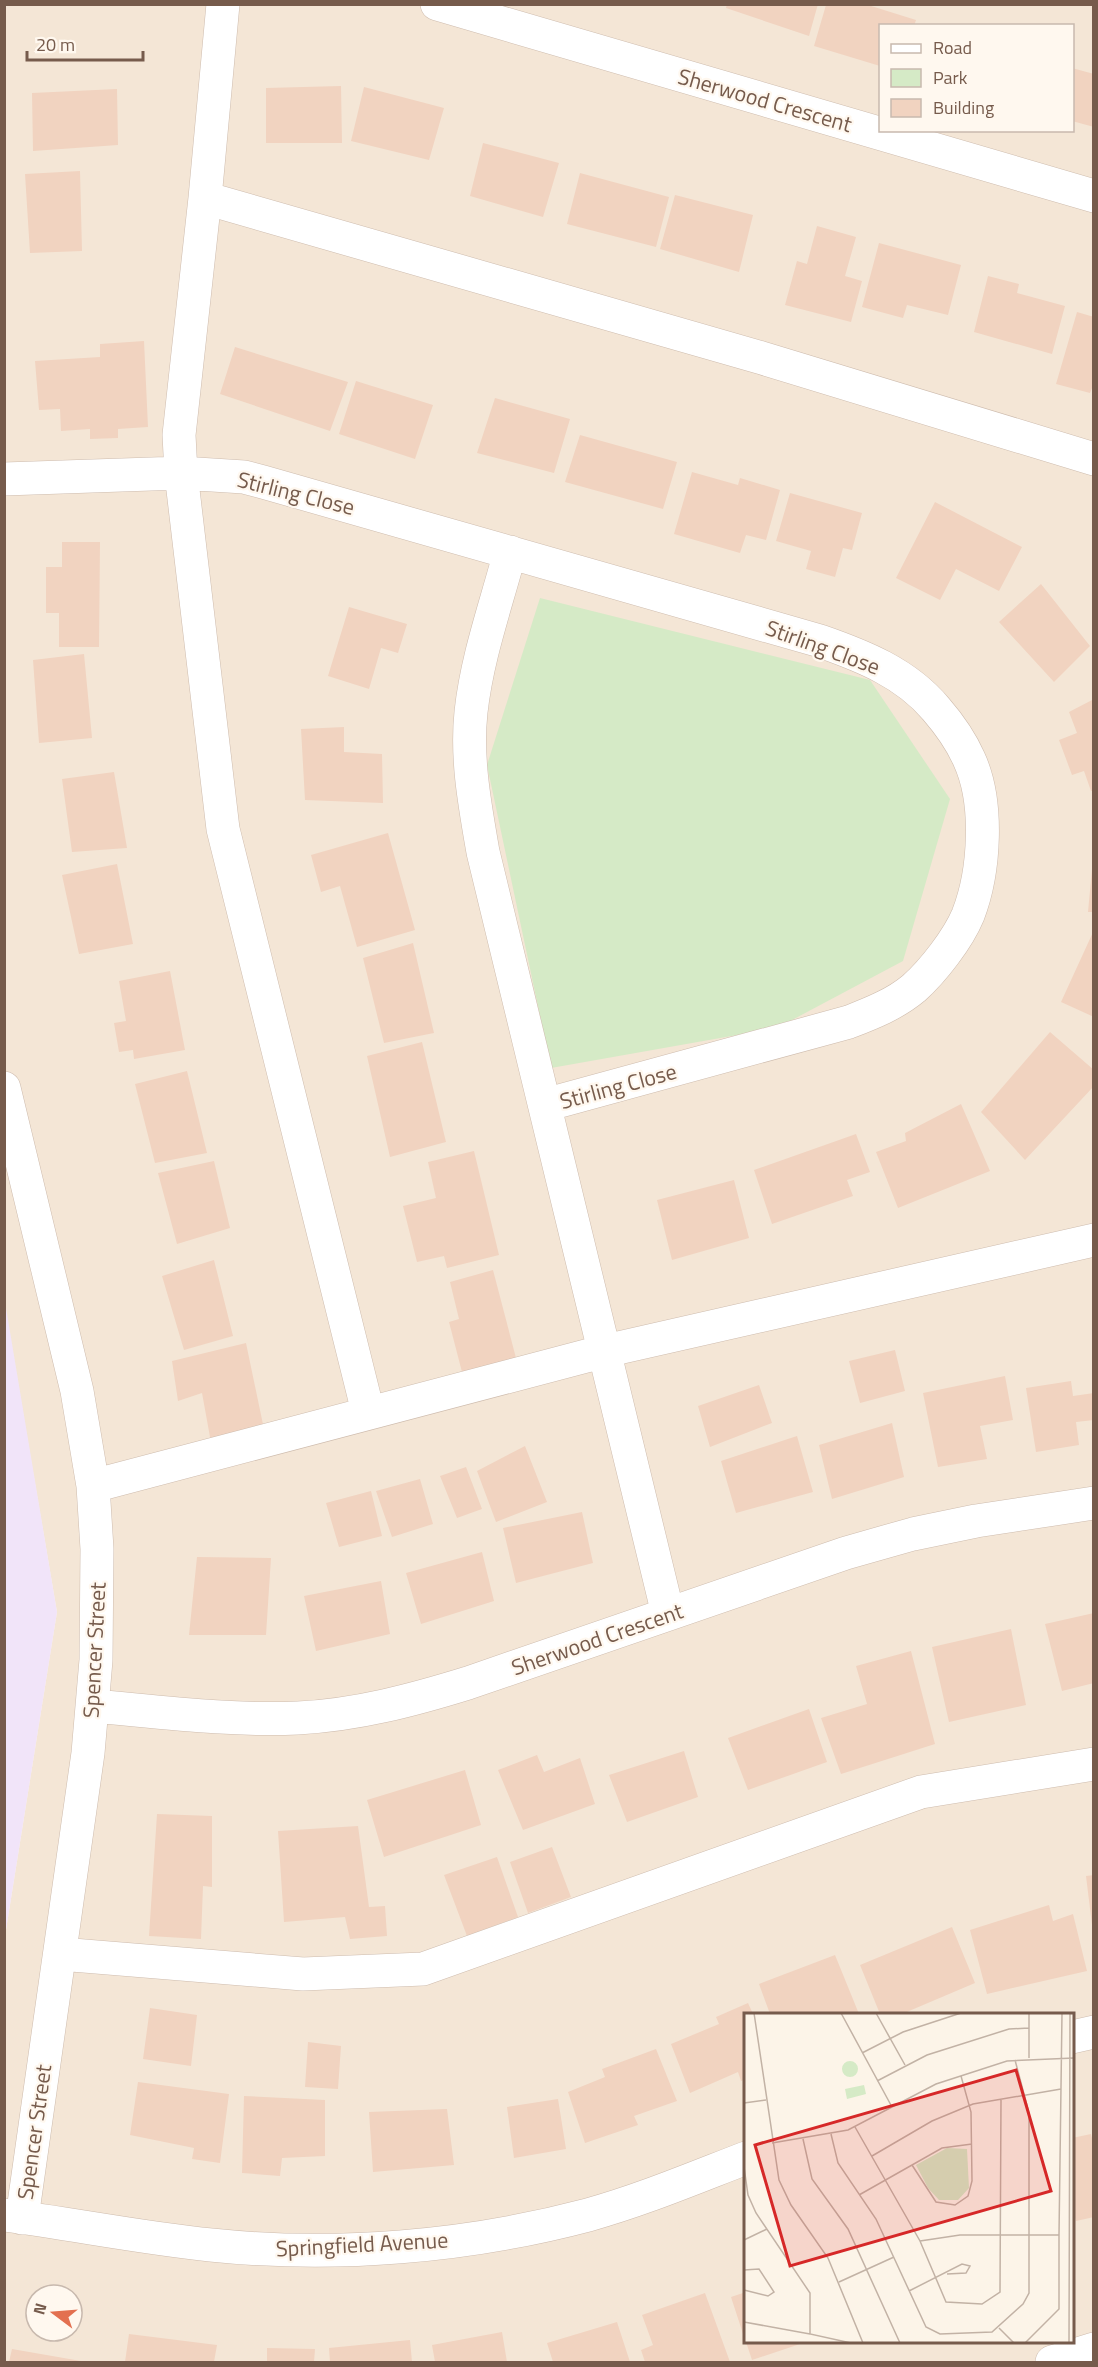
<svg xmlns="http://www.w3.org/2000/svg" width="1098" height="2367" font-family="'Titillium Web',sans-serif">
  <rect width="100%" height="100%" fill="#fcf4e8"/>
  <!-- residential -->
  <path fill="#f4e6d6" fill-rule="evenodd" d="M5,5H1093V2362H5V1936L57,1612L4,1302ZM880,26H1072V130H880ZM746,2014H1072V2342H746ZM36,2295H72V2331H36Z"/>
  <!-- education -->
  <path fill="#f1e4f9" d="M5,1302L57,1612L5,1936L4,1302Z"/>
  <!-- green -->
  <path fill="#d5eac6" d="M540,598L870,680L950,799L903,961L777,1028L551,1068L487,765Z"/>
  <!-- building -->
  <path fill="#f1d3c0" d="M727,4H818L809,36L726,8Z
    M826,5H868L916,20L914,26H880V66L814,46Z
    M1072,68L1094,74V127L1072,121Z
    M341,86L342,143H266V88Z
    M364,87L444,108L429,160L351,141Z
    M117,89L118,145L33,151L32,93Z
    M483,143L559,163L543,217L470,196Z
    M80,171L82,251L30,253L25,174Z
    M580,173L669,197L656,247L567,224Z
    M675,195L753,215L739,272L660,249Z
    M817,226L856,237L845,276L862,281L851,322L785,305L797,261L807,264Z
    M879,243L961,265L948,315L907,305L903,318L862,307Z
    M988,276L1019,284L1017,293L1065,306L1052,354L974,332Z
    M1077,312L1094,317V383L1090,393L1056,384Z
    M144,341L148,427L118,429V438L90,439V429L61,431L60,409L39,410L35,361L100,357V344Z
    M235,347L348,382L330,431L220,394Z
    M356,381L433,405L415,459L339,434Z
    M495,398L570,419L554,473L477,453Z
    M580,435L677,462L663,509L565,482Z
    M692,472L738,485L740,478L780,490L766,540L746,535L740,553L674,534Z
    M790,493L862,513L852,550L843,548L835,577L806,569L811,551L776,541Z
    M935,502L1022,547L999,591L956,569L940,600L896,578Z
    M62,542H100L99,647H59V613H46V567H62Z
    M1041,584L1090,646L1054,682L999,622Z
    M349,607L407,624L398,653L381,648L369,689L328,676Z
    M84,654L92,738L39,743L33,660Z
    M1094,699V790L1091,791L1084,771L1072,775L1059,740L1077,733L1069,712Z
    M344,727V752L382,754L383,803L305,800L301,729Z
    M114,772L127,848L72,852L62,779Z
    M388,833L415,930L357,947L340,886L321,892L311,855Z
    M117,864L133,944L79,954L62,875Z
    M1092,869H1094V912H1088Z
    M1094,930V1017L1061,1002Z
    M413,943L434,1033L384,1043L363,958Z
    M170,971L185,1050L134,1059L133,1050L119,1052L114,1023L126,1021L119,981Z
    M1050,1032L1094,1070V1086L1025,1160L981,1112Z
    M422,1042L446,1142L390,1157L367,1056Z
    M187,1071L207,1153L155,1163L135,1084Z
    M961,1104L990,1171L898,1208L876,1152L906,1141L905,1133Z
    M856,1134L870,1172L847,1180L853,1196L772,1224L754,1170Z
    M474,1151L499,1255L447,1268L444,1256L417,1262L403,1206L436,1198L428,1162Z
    M214,1161L230,1228L177,1244L158,1173Z
    M734,1180L749,1238L672,1260L657,1200Z
    M214,1260L233,1336L184,1350L162,1276Z
    M493,1270L516,1358L462,1372L449,1322L459,1319L450,1282Z
    M246,1343L265,1434L212,1448L202,1393L178,1401L172,1361Z
    M895,1350L905,1391L860,1403L849,1361Z
    M1005,1376L1013,1420L980,1426L987,1459L938,1467L923,1393Z
    M1071,1381L1073,1396L1094,1393V1420L1076,1422L1079,1445L1036,1452L1026,1388Z
    M759,1385L772,1423L710,1447L698,1406Z
    M892,1423L904,1477L832,1499L819,1445Z
    M797,1436L813,1492L736,1513L721,1461Z
    M525,1446L547,1502L496,1522L477,1471Z
    M466,1467L482,1509L457,1518L440,1476Z
    M420,1479L433,1524L392,1537L376,1491Z
    M371,1491L382,1536L339,1547L326,1503Z
    M582,1512L593,1563L516,1583L503,1528Z
    M482,1552L494,1601L421,1624L406,1573Z
    M197,1557L271,1558L266,1635H189Z
    M381,1581L390,1634L316,1651L304,1596Z
    M1094,1613V1683L1062,1691L1045,1624Z
    M1011,1629L1026,1705L949,1722L932,1647Z
    M911,1651L935,1744L841,1774L821,1718L867,1704L856,1666Z
    M809,1709L827,1762L748,1790L728,1738Z
    M684,1751L698,1797L627,1822L609,1775Z
    M537,1755L544,1772L580,1758L595,1804L523,1830L498,1770Z
    M465,1770L481,1825L384,1857L367,1800Z
    M157,1814L212,1816V1887L203,1886L201,1939L149,1936Z
    M358,1826L369,1907L385,1906L387,1936L350,1939L345,1917L284,1922L278,1831Z
    M552,1847L571,1897L528,1913L510,1862Z
    M497,1857L518,1917L467,1936L444,1875Z
    M1094,1875V1925H1092L1086,1876Z
    M1049,1905L1053,1921L1073,1914L1087,1971L987,1994L970,1930Z
    M952,1927L975,1983L902,2014H880L860,1965Z
    M835,1955L859,2014H770L759,1984Z
    M748,2003L753,2014H746V2079L741,2081L738,2072L690,2093L671,2044L719,2024L716,2017Z
    M150,2008L197,2015L191,2066L143,2059Z
    M308,2042L341,2046L338,2089L305,2087Z
    M656,2049L677,2101L634,2116L638,2125L585,2143L568,2092L605,2077L602,2069Z
    M138,2082L229,2094L220,2163L192,2159L194,2148L130,2135Z
    M244,2096L325,2100V2156L282,2158L280,2176L242,2173Z
    M558,2099L566,2149L514,2158L507,2107Z
    M447,2109L454,2165L373,2172L369,2112Z
    M1091,2134L1094,2146V2217L1076,2221L1072,2206V2138Z
    M746,2292V2340H745L731,2297Z
    M705,2293L730,2362H645L641,2350L653,2345L642,2315Z
    M617,2322L630,2362H553L547,2343Z
    M502,2332L507,2362H435L432,2345Z
    M129,2334L217,2345L214,2362H125Z
    M410,2340L412,2362H330L329,2348Z
    M746,2342H806L752,2360Z
    M267,2348L315,2349L314,2362H267Z
    M12,2349L81,2361V2362H9Z"/>
  <g fill="none" stroke-linecap="round" stroke-linejoin="round">
    <defs>
      <path id="minor" d="M223,4L205,198L179,435L181,473L223,829L368,1412
        M437,4L1094,196
        M205,198L762,358L1094,459
        M4,479L181,473L244,477L263,482L820,641C863,656 906,673 936,709C949,724 961,741 969,759C989,802 985,871 968,915C958,939 933,971 914,988C895,1004 872,1013 849,1022L545,1105
        M510,552C496,605 477,657 471,712C466,759 475,806 483,852L668,1614
        M4,1088L77,1391L93,1486L97,1549L96,1660L88,1753L22,2218
        M93,1486L605,1351L1094,1240
        M93,1706C161,1712 230,1721 298,1718C357,1715 413,1700 468,1683L846,1553L913,1534L976,1521L1094,1503
        M60,1954L303,1974L423,1969L921,1792L1094,1764
        M1072,2037L1094,2032
        M4,2215C73,2224 142,2238 211,2245C335,2258 467,2247 588,2215C642,2200 694,2178 746,2158
        M1052,2362L1094,2349"/>
    </defs>
    <!-- minor casing -->
    <use href="#minor" stroke="#cebcae" stroke-width="34"/>
    <!-- minor -->
    <use href="#minor" stroke="#fff" stroke-width="33"/>
  </g>
  <g text-anchor="middle" dominant-baseline="central" stroke-width="4.5" stroke-linejoin="round" paint-order="stroke">
    <!-- street labels -->
    <g font-size="22" fill="#765b4c" stroke="#fff8ef">
      <text transform="translate(765 100) rotate(16)">Sherwood Crescent</text>
      <text transform="translate(296 493) rotate(14)">Stirling Close</text>
      <text transform="translate(823 647) rotate(20)">Stirling Close</text>
      <text transform="translate(618 1086) rotate(-15)">Stirling Close</text>
      <text transform="translate(597 1639) rotate(-19)">Sherwood Crescent</text>
      <text transform="translate(94 1650) rotate(-87)">Spencer Street</text>
      <text transform="translate(34 2132) rotate(-82)">Spencer Street</text>
      <text transform="translate(362 2244) rotate(-3)">Springfield Avenue</text>
    </g>
  </g>
  <!-- overview -->
  <g transform="translate(744 2013)">
    <rect width="330" height="330" fill="#fcf4e8"/>
    <path d="M98 56a8 8 0 1 1 16 0a8 8 0 1 1-16 0ZM120,72L122,81L103,86L101,76ZM203,135L223,136L225,175L214,187H195L184,175L172,152Z" fill="#d5eac6"/>
    <path fill="none" stroke="#c2b2a5" stroke-width="1.5" d="M10,0L35,167L47,192L84,245L119,330M97,0L148,94M132,0L161,52M118,40L159,19L217,0M285,45V0M133,68L183,42L265,16L285,15M0,90L22,87M111,114L176,228L202,289L238,291L256,279L257,86M87,121L94,150L132,206L182,314L196,321L248,319L279,291L285,280V100L271,47M59,126L68,166L104,216L156,330M28,130L104,117L192,71L263,48L330,45M128,143L188,108L229,91L317,76M168,152L192,189L211,192L224,183L228,168L227,99L217,63M0,154L4,182L12,200L66,280V321L107,330M115,182L198,135L228,131M315,222L318,0M0,227L23,216M176,228L216,222H315V296L281,330M0,257L15,256L30,279L24,283L0,277M95,269L150,244M165,278L218,251L226,253L222,260L203,261M0,309L66,321M255,315L270,330M325,330L326,0"/>
    <path fill="#d62828" fill-opacity="0.15" stroke="#d62828" stroke-width="3" d="M272,57L307,178L46,253L11,132Z"/>
    <rect width="330" height="330" fill="none" stroke="#765b4c" stroke-width="3"/>
  </g>
  <!-- border -->
  <rect width="1098" height="2367" fill="none" stroke="#765b4c" stroke-width="12"/>
  <!-- legend -->
  <rect x="879" y="24" width="195" height="108" fill="#fff8ef" stroke="#c8b9ae" stroke-width="1.5"/>
  <rect x="891" y="44" width="30" height="9" fill="#ffffff" stroke="#c8b9ae" stroke-width="1.5"/>
  <text x="933" y="54" font-size="18" fill="#765b4c">Road</text>
  <rect x="891" y="69" width="30" height="18" fill="#d5eac6" stroke="#c8b9ae" stroke-width="1.5"/>
  <text x="933" y="84" font-size="18" fill="#765b4c">Park</text>
  <rect x="891" y="99" width="30" height="18" fill="#f1d3c0" stroke="#c8b9ae" stroke-width="1.5"/>
  <text x="933" y="114" font-size="18" fill="#765b4c">Building</text>
  <!-- north arrow -->
  <g transform="translate(54 2313) rotate(286)"><circle r="28" fill="#fff8ef" stroke="#c8b9ae" stroke-width="1.5"/>
  <path d="M0-4.5L10 22L0 15L-10 22Z" fill="#e37050"/>
  <text y="-9" font-size="16" font-weight="bold" text-anchor="middle" fill="#765b4c">N</text>
  </g>
  <!-- scale -->
  <path d="M27 51v9h116v-9" fill="none" stroke="#765b4c" stroke-width="3"/>
  <text x="36" y="51" font-size="18" fill="#765b4c" stroke="#fff8ef" stroke-width="4.5" paint-order="stroke">20 m</text>
</svg>
